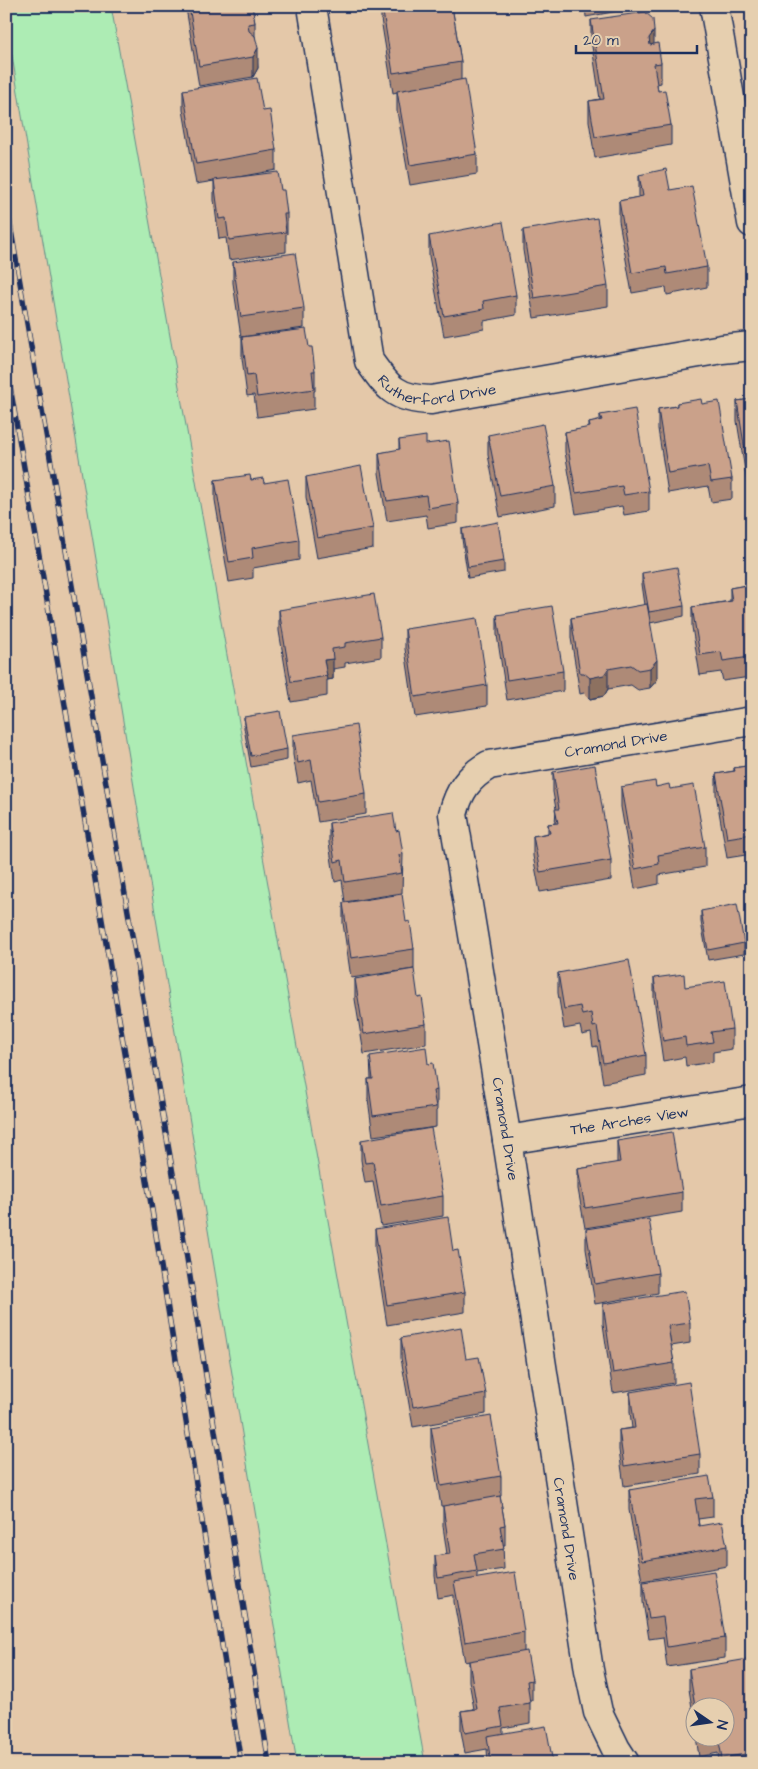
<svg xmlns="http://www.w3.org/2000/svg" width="758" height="1769" font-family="'Architects Daughter',sans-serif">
  <rect width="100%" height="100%" fill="#e4c8a9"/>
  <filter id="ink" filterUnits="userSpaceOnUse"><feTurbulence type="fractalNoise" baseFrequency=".02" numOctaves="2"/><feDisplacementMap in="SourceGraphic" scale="10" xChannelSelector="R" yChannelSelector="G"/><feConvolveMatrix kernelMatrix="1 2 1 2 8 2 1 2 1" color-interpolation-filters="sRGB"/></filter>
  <g filter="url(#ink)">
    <!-- green -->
    <path fill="#adecb4" stroke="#648e89" d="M6,6H111L425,1763H297L6,20Z"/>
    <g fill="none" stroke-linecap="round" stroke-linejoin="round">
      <defs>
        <g id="minor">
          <path id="s1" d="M312,6L369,361C388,388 396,399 431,400L722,349L752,346"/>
          <path d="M714,6L752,223"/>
          <path id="s2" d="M507,1140L752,1101"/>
          <path id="s3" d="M625,1763L616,1749L598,1712L589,1670L507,1140L453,814C459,791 468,777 489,765L752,721"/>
        </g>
      </defs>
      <!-- minor casing -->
      <use href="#minor" stroke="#1b2f5e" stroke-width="31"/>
      <!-- minor -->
      <use href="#minor" stroke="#e6cfaf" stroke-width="28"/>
      <defs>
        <path id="rail" d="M6,201L177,1197L269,1763
          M6,363L151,1204L241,1763"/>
      </defs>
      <!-- rail casing -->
      <use href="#rail" stroke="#1b2f5e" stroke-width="5.5"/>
      <!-- rail -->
      <use href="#rail" stroke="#e6cfaf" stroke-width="4" stroke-dasharray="11" stroke-linecap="butt"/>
    </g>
    <!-- wall -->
    <path fill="#ae8a77" stroke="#1b2f5e" d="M171,6H252L255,23V35L258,68L253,77L199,86L186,8L171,10Z
      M381,6H452L461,62V80L477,154V174L410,185L397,111V92L393,93L381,19Z
      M585,6H645L586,17Z
      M591,20L654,44L661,63V83L657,84L658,91L671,125V145L595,158L589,121V101L600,99L591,40Z
      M183,90L263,111L276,150V170L233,178L281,190L287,214V234H286V252L229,260L226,238L219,239L214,200V181L196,184L183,110Z
      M639,175L670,190L707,267V287L667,295L666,287L632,293L619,221V201L639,197Z
      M523,230L608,286V306L534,318L523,250Z
      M429,236L516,295V315L484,321V329L444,336L429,256Z
      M233,262L304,308V328L241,337L233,283Z
      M242,337L309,347L315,371V391H314V409L257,417L254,395L247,396L242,358Z
      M752,399V488L748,489L737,421V401Z
      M677,403L702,404L732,479V499L711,502L708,486L668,493L658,429V409L677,406Z
      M600,415L649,491V511L624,515L622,506L576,514L565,452V432L589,428V423L600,421Z
      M488,435L555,486V506L500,517L488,455Z
      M399,440L426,444L458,503V523L428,528L426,515L387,521L379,473V453L399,450Z
      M306,477L373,528V548L317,558L306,497Z
      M215,480H251L264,483L299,540V560L253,568V578L229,582L215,500Z
      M462,529L504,561V572L468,578L462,539Z
      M752,549V572L750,560V550Z
      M642,573L684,606V616L650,623L657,680L650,688L638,690L631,685L608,689L604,696L590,699L584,693L580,694L571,638V618L645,605L642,584Z
      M752,584V668H750V677L723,681L721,672L700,675L692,627V607L730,601V588Z
      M279,610L381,637V657L345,663V667L333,669V679L327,680V696L291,702L279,631Z
      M497,615L563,671V691L507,700L497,635Z
      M405,629L487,685V706L415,717L405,649Z
      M244,717L287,749V760L251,767L244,728Z
      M293,735L366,794V814L318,822L311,780L298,783L293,755Z
      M752,765V854L727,858L716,794V774L734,771V768Z
      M553,772L611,860V880L540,892L533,856V836L548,833V824L555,823L556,809L553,792Z
      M621,787H656L670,789L705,847V867L659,875V884L635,889L621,807Z
      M329,823L396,831L403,854L402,893L345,902L342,880L335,882L329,843Z
      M343,903L406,922L414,949V969L351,978L343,923Z
      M701,911L744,943V954L708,960L701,922Z
      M751,935H752V958L751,955Z
      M558,973L646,1055V1075L603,1083L597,1046L593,1047L591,1033L582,1035L580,1026L564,1029L558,993Z
      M654,978L685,987L732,1029V1049L713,1052V1062L686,1066L685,1057L663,1061L654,998Z
      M355,979L418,998L426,1024V1044L364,1054L355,999Z
      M370,1056L437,1090V1110L436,1111V1127L373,1136L368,1099V1079H371Z
      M361,1140L443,1196V1216L381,1226L373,1182L365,1183L361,1160Z
      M617,1141L682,1192V1212L585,1228L578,1189V1169L617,1163Z
      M375,1229L453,1251L465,1292V1312L387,1325L375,1249Z
      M586,1229L658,1273V1293L595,1304L586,1249Z
      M603,1304L690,1323V1343L671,1346L674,1363V1383L613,1393L603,1324Z
      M401,1338L466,1359L486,1394V1414L413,1427L401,1358Z
      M630,1392L700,1454V1474L624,1486L619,1450V1430L632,1428L630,1412Z
      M431,1427L501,1476V1496H500L505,1525V1545H503L504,1569L477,1573V1578L524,1632V1651L532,1680V1700H530V1723L503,1728V1734L553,1763H488L487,1749L465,1753L461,1731V1711L474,1709L469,1681V1661L465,1662L454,1602V1595L438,1598L435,1576V1556L447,1554L443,1526V1506H441L431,1447Z
      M629,1490L713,1497V1517L698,1519L699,1526L727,1546V1566L642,1581L629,1510Z
      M643,1582L725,1638V1658L667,1667L663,1637L649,1639L643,1602Z
      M689,1669L752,1682V1763H719L718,1753L699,1757L696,1736H726L696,1706V1733L689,1689Z"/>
    <!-- shaded-wall -->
    <path fill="#8d7161" stroke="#1b2f5e" d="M654,31V51L649,58V38Z
      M258,48V68L253,77V57Z
      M333,659V679L327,680L324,660Z
      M657,660V680L650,688V668Z
      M608,669V689L604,696L590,699V678Z"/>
    <!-- building -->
    <path fill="#caa18a" stroke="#1b2f5e" d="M189,6H252L255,23L248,24L249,31L255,36L258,48L253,57L199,66Z
      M382,6H452L461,62L393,73Z
      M645,12L653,19L654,31L649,38L650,45L658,43L661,63L654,64L658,91L665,90L671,125L595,137L589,101L604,99L591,20Z
      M257,78L263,111L270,110L276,150L196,164L183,90Z
      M465,79L477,154L410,165L397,91Z
      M666,169L670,190L692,186L707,267L667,274L666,267L632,273L619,201L643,196L639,175Z
      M278,172L281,190H284L287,214H284L286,232L229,240L226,218L219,219L214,180Z
      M597,218L608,286L534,298L523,230Z
      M503,222L516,295L483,301L484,309L444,316L429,236Z
      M295,253L304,308L241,317L233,262Z
      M306,329L309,347H312L315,371H312L314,389L257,397L254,375L247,376L242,337Z
      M701,399L702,404L719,401L732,479L711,482L708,466L668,473L658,409L677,406V403Z
      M752,399V468L748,469L737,401Z
      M635,409L649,491L624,495L622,486L576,493L565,432L590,427L589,423L602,420L600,415Z
      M543,424L555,486L500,496L488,435Z
      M426,436V444L449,441L458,503L428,508L426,495L387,501L379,453L400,449L399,440Z
      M361,466L373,528L317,538L306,477Z
      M250,475L251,480L263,478L264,483L288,479L299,540L252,548L253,558L229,562L215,480Z
      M498,522L504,561L468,567L462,529Z
      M752,549V561L750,550Z
      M677,567L684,606L649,612L642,573Z
      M752,584V648H748L750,657L723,661L721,652L700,655L692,607L732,601L730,588Z
      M374,594L381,637L345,643V647L332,649L333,659L324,660L327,676L291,682L279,610Z
      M647,604L657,660L650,668L638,670L631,665L608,669L604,675L590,678L584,673H580L571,618Z
      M552,606L563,671L507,680L497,615Z
      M477,618L487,685L415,697L405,629Z
      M280,711L287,749L251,756L244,717Z
      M356,725L366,794L318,802L311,760L298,763L293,735Z
      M595,765L611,860L540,872L533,836L550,833L548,824L558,823L555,809H559L553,772Z
      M752,765V834L727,838L716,774L735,771L734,768Z
      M655,781L656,787L669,784L670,789L694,785L705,847L658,855L659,864L635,869L621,787Z
      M393,813L396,831L399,830L403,854L399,855L402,873L345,882L342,860L335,862L329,823Z
      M402,894L406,922L410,921L414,949L351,958L343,903Z
      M737,904L744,943L708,950L701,911Z
      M629,960L646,1055L603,1063L597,1026L593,1027L591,1013L582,1015L580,1006L564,1009L558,973Z
      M414,969L418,998L422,997L426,1024L364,1034L355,979Z
      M684,974L685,987L725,981L732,1029L711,1032L713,1042L686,1046L685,1037L663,1041L654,978Z
      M426,1047L428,1064L433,1063L437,1090L433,1091L436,1107L373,1116L368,1079H373L370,1056Z
      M431,1128L443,1196L381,1206L373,1162L365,1163L361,1140Z
      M672,1132L682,1192L585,1208L578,1169L620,1162L617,1141Z
      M448,1217L453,1251L458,1250L465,1292L387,1305L375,1229Z
      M649,1219L658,1273L595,1284L586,1229Z
      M685,1291L690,1323L668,1326L674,1363L613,1373L603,1304Z
      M461,1327L466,1359L479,1357L486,1394L413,1407L401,1338Z
      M689,1382L700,1454L624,1466L619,1430L635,1428L630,1392Z
      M491,1416L501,1476L441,1486L431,1427Z
      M709,1476L713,1497L695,1499L699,1526L722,1522L727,1546L642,1561L629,1490Z
      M500,1496L505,1525L500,1526L504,1549L474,1554L477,1571L438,1578L435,1556L450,1554L443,1506Z
      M714,1571L725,1638L667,1647L663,1617L649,1619L643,1582Z
      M515,1572L524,1632L465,1642L454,1582Z
      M527,1651L532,1680L527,1681L530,1703L500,1708L503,1726L465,1733L461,1711L477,1709L469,1661Z
      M748,1659L752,1682V1753L722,1758L718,1736H726V1706H696V1713L689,1669Z
      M546,1726L553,1763H491L487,1736Z"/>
  </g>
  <g text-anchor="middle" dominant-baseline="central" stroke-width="4" stroke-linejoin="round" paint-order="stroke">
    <!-- street labels -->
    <g font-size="15" fill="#1b2f5e" stroke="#e6cfaf">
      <text stroke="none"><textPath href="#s1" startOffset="441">Rutherford Drive</textPath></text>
      <text stroke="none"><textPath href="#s3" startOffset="1159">Cramond Drive</textPath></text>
      <text stroke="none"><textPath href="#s2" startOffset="124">The Arches View</textPath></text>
      <text transform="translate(505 1129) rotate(81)">Cramond Drive</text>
      <text transform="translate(566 1529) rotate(81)">Cramond Drive</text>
    </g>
  </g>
  <!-- margin -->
  <rect width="758" height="1769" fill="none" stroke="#e6cfaf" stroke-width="25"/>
  <rect x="12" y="12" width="733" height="1744" fill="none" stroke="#1b2f5e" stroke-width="2" filter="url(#ink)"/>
  <!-- north arrow -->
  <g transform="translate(710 1722) rotate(103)"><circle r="24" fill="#e6cfaf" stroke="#958f8f"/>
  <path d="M0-4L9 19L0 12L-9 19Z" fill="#1b2f5e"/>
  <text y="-8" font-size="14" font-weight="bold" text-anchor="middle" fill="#1b2f5e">N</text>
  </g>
  <!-- scale -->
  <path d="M576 45v8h121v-8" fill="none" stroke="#1b2f5e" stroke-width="2.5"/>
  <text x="583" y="45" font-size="15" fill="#1b2f5e" stroke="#e6cfaf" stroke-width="4" paint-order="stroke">20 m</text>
</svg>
